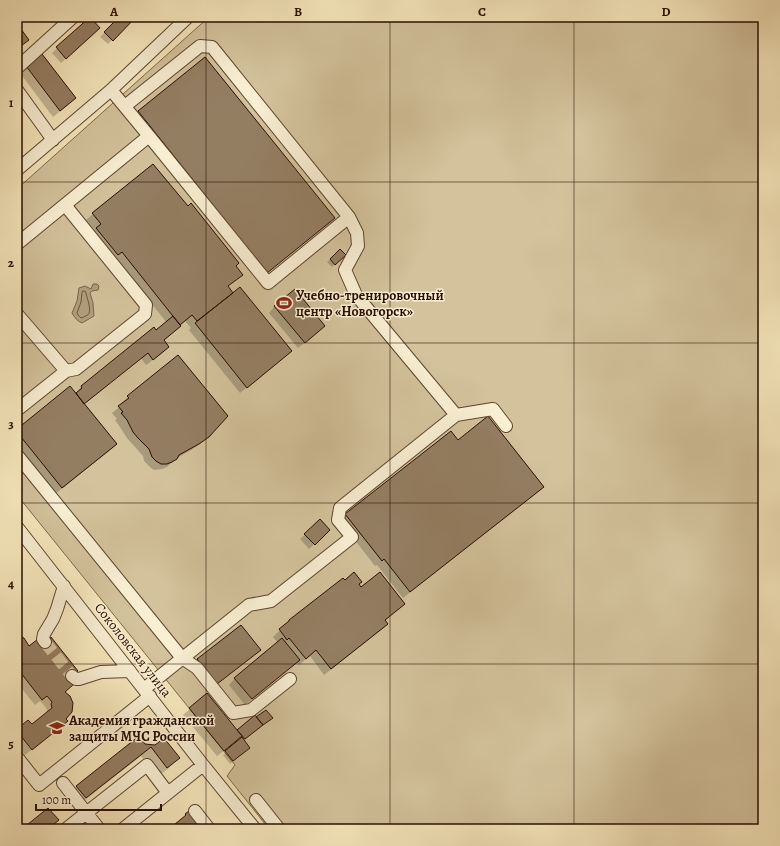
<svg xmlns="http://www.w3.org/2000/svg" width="780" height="846" font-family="Alegreya,serif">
  <rect width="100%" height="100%" fill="#f6e7bc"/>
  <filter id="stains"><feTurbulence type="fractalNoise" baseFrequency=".005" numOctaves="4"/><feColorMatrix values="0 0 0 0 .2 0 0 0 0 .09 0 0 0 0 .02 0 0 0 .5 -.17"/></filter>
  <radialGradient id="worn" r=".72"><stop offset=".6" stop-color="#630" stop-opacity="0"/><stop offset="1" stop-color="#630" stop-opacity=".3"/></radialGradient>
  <!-- green -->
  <path fill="#d3c29c" stroke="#7e684e" d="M209,17H763V829H269L227,776L235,765L17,495V189Z"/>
  <!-- water -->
  <path fill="#b19d7c" stroke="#7b634a" d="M93,284H97L99,286L98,290L92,291L90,293L93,303L94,316L82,323C77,321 75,318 72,313L77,301L79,288L85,286L91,289Z"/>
  <!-- shadow -->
  <path fill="#0003" d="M33,17H39L37,20Z
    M120,17H135L108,44L100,37Z
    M90,18L94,33L61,63L52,53Z
    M42,55L75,98L68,105L53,117L20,73L26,67Z
    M205,58L334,218L327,225L260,278L132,118L138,112Z
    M93,214L235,266V281L227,287L233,294L291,351L285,357L240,393L189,330L191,328L185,321L163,341L162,353L146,365L141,358L84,404L116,444L109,451L55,494L17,446V430L75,394L81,387L154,329L156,332L167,323L115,258L91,235L95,230L86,220Z
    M340,251L344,255L332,267L327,262Z
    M275,306L324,326L318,332L298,348L269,313Z
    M128,397L208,436L201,443L191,450L174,460L167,467L162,469L154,470L150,467L144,461L143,456L127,438L120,427L115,420L117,419L112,413L123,404L122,403Z
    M458,441L542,487L536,493L403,598L377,565L375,566L340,521L346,515Z
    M320,521L329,530L309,549L300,539Z
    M344,581L358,584L361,588L404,604L385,621L387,624L381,630L324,675L310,656L299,665L296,662L245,705L229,685L235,678L278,643L273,637L280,630Z
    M17,636L64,693L65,719L67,721L60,727L25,755L17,745V730L32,725L46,714L47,709L40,701L35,705L17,683Z
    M253,656L210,690L192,666L198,659Z
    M190,709L237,731L268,721L243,741L246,750L230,764L223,755L241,740L239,738L233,744L217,756L183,715Z
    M145,745L155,746L178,758L169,768L157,777L141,756L76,807L67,796L77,786Z"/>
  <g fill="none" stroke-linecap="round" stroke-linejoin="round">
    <!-- shore -->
    <path stroke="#6e553e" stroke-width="1" d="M83,291H85L86,293C87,298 91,308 89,313C89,315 84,317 81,318L78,315L77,313L81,302L82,293Z"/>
  </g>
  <!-- building -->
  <path fill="#947e62" stroke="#2a0d00" d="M90,17L100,28L66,59L56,47Z
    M119,17H136L113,41L104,32Z
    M18,25L29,40L17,49V26Z
    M42,54L76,98L60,111L26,66Z
    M205,57L335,218L267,273L138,111Z
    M153,164L188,206L191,203L239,263L236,266L243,275L228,286L233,293L197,321L192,315L180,325L122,252L118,255L96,228L101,224L92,213Z
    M340,249L346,255L335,265L330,259Z
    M240,287L292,351L247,388L195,323Z
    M295,289L325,326L305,343L274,306Z
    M173,316L181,326L164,340L169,347L153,360L148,353L84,404L76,393L82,388L81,386L154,327L156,330Z
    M178,355L228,416L209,437L199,444L179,455L177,459L172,462L167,464H161L156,461L152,457L149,449L138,438L133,432L127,420L121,413L123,412L118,406L129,398L127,396Z
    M70,386L117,444L62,488L17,432V429Z
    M488,416L544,487L410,592L384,559L382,561L345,514L451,431L458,440Z
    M320,519L330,530L315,545L304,534Z
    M354,572L362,582L359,584L361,587L380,572L405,604L385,620L388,624L331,669L316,650L306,659L289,638L287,640L279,629L289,621V620L343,578L345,580Z
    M241,625L261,650L217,684L197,659Z
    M17,635L24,638L29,646L38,639L42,644L51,637L78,671L69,678L74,684L65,692L70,696L73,703L72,712L66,719L68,721L32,750L17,731V729L28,720L32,724L52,708L51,704L52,702L47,696L42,700L17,668V667L22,663L17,657Z
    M282,638L300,660L252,699L234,678Z
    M207,693L242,736L224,751L189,708Z
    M266,710L273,718L263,725L256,717Z
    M255,715L263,725L245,739L237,730Z
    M139,736L145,744L155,745L164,738L180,758L167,768L151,747L86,798L76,786Z
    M242,737L250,748L233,761L225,751Z
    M48,808L59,820L48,829H22Z
    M189,811L200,825L195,829H169L186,815L185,814Z"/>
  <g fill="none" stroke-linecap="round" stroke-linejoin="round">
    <!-- minor-tunnel -->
    <path stroke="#d7c6a0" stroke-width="12" stroke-dasharray="12 6" stroke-linecap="butt" d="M45,642L72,676"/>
    <defs>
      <path id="minor" d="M17,68L73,17
        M17,90L53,140
        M125,106L200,46L212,47L349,217L268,283L149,136
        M17,170L111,90L188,17
        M349,217L357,233L358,246L345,270L356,295L456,415
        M17,244L149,136L111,90
        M17,314L66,371
        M17,410L66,371L76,369L145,314L146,305L65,205
        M17,455L182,658L197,668L233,713L251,710L290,679
        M17,527L203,765L255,829
        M45,642L43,639L44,634L53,619L57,609L64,586
        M72,676L76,679H79L101,672L130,671
        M144,689L249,605L271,601L352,537L338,520L340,508L456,415L493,409L506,426
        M17,757L39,785L150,696
        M63,783L99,829
        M256,800L279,829
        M195,811L209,829
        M66,829L147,765L168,793
        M123,829L203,765"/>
    </defs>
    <!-- minor casing -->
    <use href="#minor" stroke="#5d442f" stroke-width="14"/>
    <!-- minor -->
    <use href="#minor" stroke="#f9efd3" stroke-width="12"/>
  </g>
  <!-- grid -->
  <path fill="none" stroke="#2a0d00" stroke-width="1" stroke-opacity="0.55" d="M206,17V829M390,17V829M574,17V829M17,182H763M17,343H763M17,503H763M17,664H763"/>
  <!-- icons -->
  <defs>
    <symbol id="stadium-bare" viewBox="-9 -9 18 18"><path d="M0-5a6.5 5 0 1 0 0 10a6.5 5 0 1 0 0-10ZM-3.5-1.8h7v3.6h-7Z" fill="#8f2418" stroke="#f9efd3" stroke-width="2.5" paint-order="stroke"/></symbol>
    <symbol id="university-bare" viewBox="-9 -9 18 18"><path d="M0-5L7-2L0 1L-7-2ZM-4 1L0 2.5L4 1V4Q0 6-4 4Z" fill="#8f2418" stroke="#f9efd3" stroke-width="2.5" paint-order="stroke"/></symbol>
  </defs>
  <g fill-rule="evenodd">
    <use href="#stadium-bare" x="273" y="292" width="22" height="22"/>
    <use href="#university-bare" x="46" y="717" width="22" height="22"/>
  </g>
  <g text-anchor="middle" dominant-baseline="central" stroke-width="3" stroke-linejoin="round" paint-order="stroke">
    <!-- poi labels -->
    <g font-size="14" font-weight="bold" fill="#2a0d00" stroke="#f9efd3" text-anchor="start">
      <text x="296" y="295">Учебно-тренировочный<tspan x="296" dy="16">центр «Новогорск»</tspan></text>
      <text x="69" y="720">Академия гражданской<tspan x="69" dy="16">защиты МЧС России</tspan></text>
    </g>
    <!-- street labels -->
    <g font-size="14" fill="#2a0d00" stroke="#f9efd3">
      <text transform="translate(133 650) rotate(52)">Соколовская улица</text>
    </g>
  </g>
  <!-- margin -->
  <rect width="780" height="846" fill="none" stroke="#f6e7bc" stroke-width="44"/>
  <!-- scale -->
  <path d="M36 804v6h125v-6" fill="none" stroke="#2a0d00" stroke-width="2"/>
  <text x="42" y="804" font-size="12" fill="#2a0d00" stroke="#f9efd3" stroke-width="3" paint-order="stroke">100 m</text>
  <rect x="22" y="22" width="736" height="802" fill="none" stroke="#2a0d00" stroke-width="1.5"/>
  <g font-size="13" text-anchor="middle" font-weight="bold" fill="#2a0d00">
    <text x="114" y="16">A</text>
    <text x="298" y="16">B</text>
    <text x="482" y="16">C</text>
    <text x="666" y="16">D</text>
    <text x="11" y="107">1</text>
    <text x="11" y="267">2</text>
    <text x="11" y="428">3</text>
    <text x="11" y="588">4</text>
    <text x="11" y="748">5</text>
  </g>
  <rect width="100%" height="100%" filter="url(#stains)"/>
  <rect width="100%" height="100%" fill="url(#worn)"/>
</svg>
